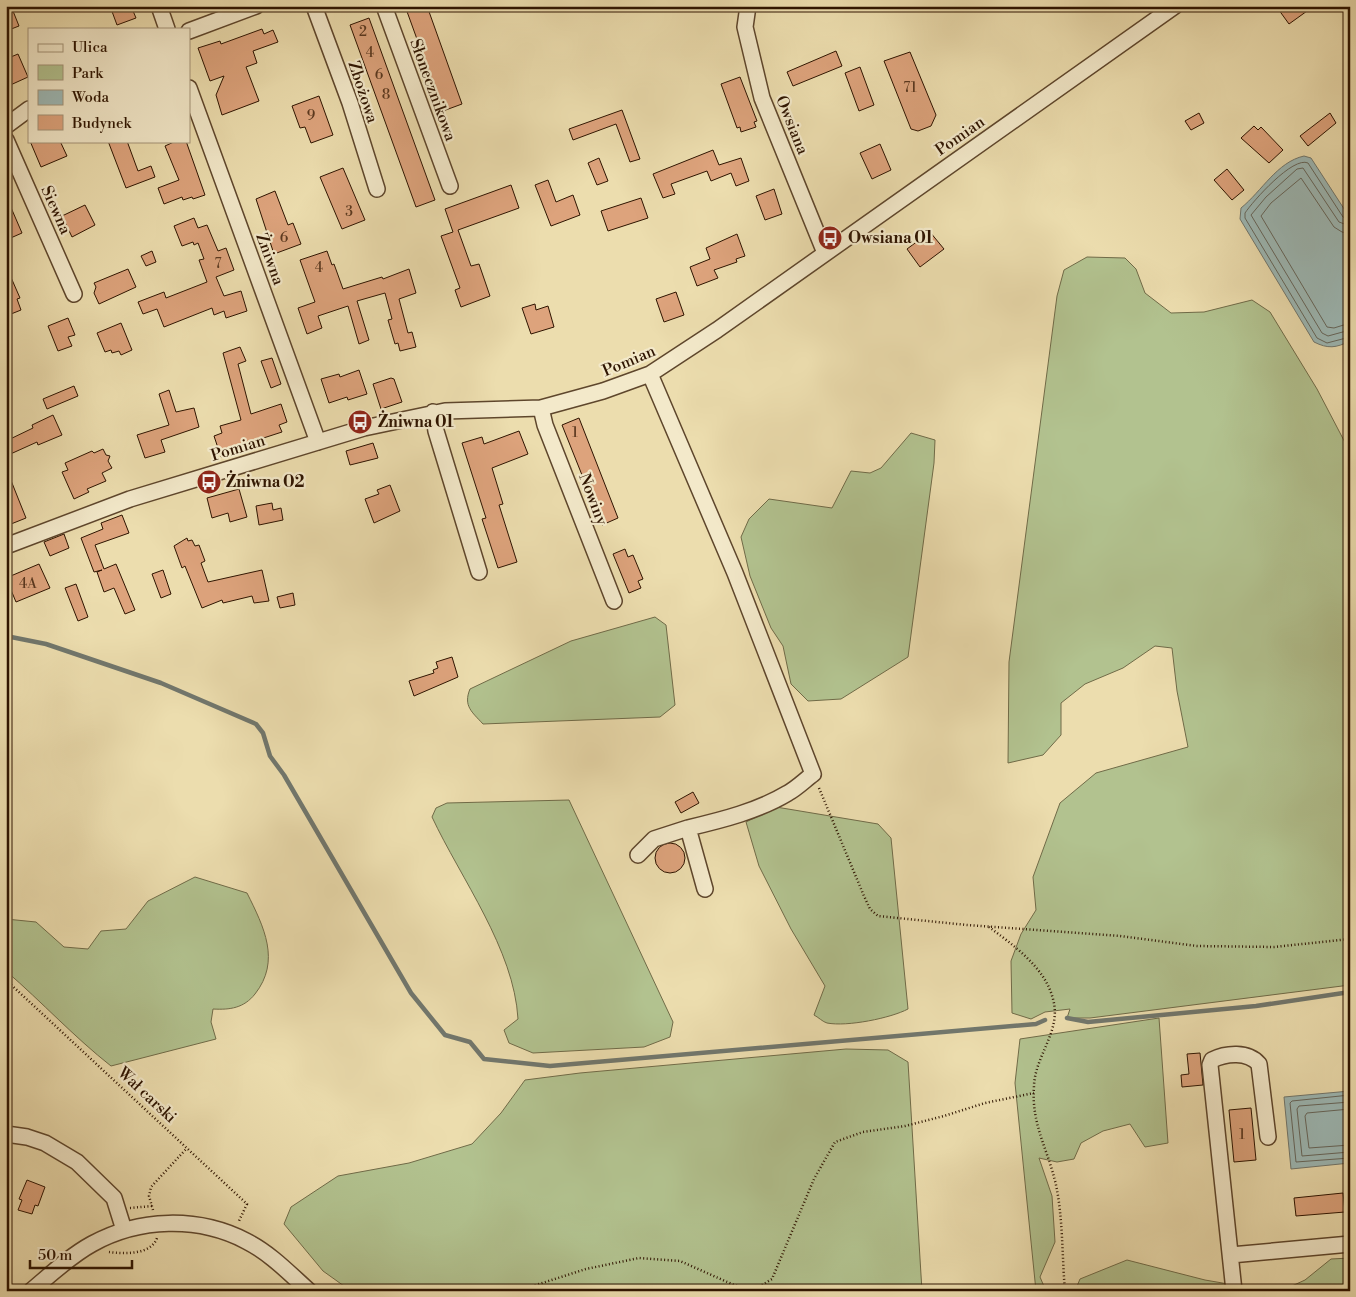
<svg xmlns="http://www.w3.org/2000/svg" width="1356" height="1297" font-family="'Libre Bodoni',serif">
  <rect width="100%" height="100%" fill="#ecddae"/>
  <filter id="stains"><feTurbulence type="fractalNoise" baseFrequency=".004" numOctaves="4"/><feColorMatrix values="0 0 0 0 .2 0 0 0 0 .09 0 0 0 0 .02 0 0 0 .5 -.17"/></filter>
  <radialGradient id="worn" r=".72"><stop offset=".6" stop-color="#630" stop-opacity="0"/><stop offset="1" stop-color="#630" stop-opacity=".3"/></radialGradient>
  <!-- green -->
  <path fill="#b2c28f" stroke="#706b48" d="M1087,257L1125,258L1136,269L1145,293L1171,313L1204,312L1252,300L1270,312L1317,389L1350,452V985L1090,1018H1067L1070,1009L1045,1012L1031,1019L1012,1013L1011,961L1021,934L1036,910L1033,877L1060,803L1096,773L1188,747L1177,691L1172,648L1155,646L1123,668L1085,684L1061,703V735L1043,755L1008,763L1009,662L1057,296L1064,270Z
    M911,433L935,440L934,463L908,657L841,699L808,701L791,684L783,646L771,628L750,576L741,537L749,519L769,499L832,508L851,471L870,473L881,468Z
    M655,617L666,625L675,705L660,717L483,724C472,712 463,706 470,689L571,641Z
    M569,800L673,1022L670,1037L644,1047L533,1053L509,1043L504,1030L518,1019C514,949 461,879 432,817L436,808L447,803Z
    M776,807L878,824L891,838L908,1009C891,1018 847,1027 827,1023C823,1022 818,1017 814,1015L825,986L791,929L759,866L746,822Z
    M195,877L247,893C264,927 281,961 255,994C244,1008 230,1010 213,1009L211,1022L216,1039L111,1066C74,1037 42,1002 6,971V919L36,922L64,947L88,949L101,931L126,929L148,901Z
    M1159,1018L1168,1143L1145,1147L1130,1124L1103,1131L1081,1143L1074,1159L1057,1162L1039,1158L1052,1196L1055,1242L1040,1277L1046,1291H1036L1015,1083L1020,1039Z
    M846,1049L888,1050L908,1062L922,1291H370L379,1286L351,1291L323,1271L284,1224L291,1207L338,1176L409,1163L472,1144L501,1113L525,1080L580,1073Z
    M1350,1258V1291H1281L1305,1280L1331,1259Z
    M1127,1260L1205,1280L1269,1291H1075L1080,1279Z"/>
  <!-- water -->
  <path fill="#9db9b6" stroke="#71776d" d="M1304,156L1311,158L1350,218V341C1336,348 1328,349 1314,342L1240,219L1241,208C1262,191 1277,162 1304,156Z
    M1350,1091V1163L1291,1169L1284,1097Z"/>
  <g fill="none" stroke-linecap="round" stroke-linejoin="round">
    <!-- shore -->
    <path stroke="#66665b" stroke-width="1" d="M1350,220L1343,217L1308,163C1293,156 1253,201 1245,213V218L1317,338L1327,343L1350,337
      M1350,226L1339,222L1303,168L1297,169L1266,197L1251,215L1322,333L1328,336L1350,330
      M1350,234L1342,232L1334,227L1301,178L1271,203L1261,216L1327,327L1334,328L1350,323
      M1350,1095L1292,1101L1290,1103L1296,1162L1350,1158
      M1350,1102L1299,1106L1297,1109L1302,1156L1350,1152
      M1350,1109L1307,1113L1305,1116L1309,1148L1350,1145"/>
    <!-- stream -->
    <path stroke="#71776d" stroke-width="4.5" d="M6,636L46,644L161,683L256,724L263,733L270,756L284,775L411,993L445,1035L470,1042L484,1059L550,1066L1036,1024L1045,1020
      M1067,1018L1088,1022L1256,1006L1350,992"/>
  </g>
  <!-- building -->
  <path fill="#dda37c" stroke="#2e1400" d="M6,6H11L19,26L6,31Z
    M110,6H131L136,18L117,25Z
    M405,6H427L462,104L443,111Z
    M1276,6H1314L1289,24Z
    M369,18L435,200L416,207L350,25Z
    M262,29L264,34L273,30L278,42L253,51L257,63L246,67L259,101L222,115L216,95L224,76L210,81L198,48L220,41L221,44Z
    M836,51L842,66L793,86L787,72Z
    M910,52L936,115L931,126L918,131L911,129L884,61Z
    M18,54L28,77L6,87V59Z
    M860,67L874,105L859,111L845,73Z
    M740,77L757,121L754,122L756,127L741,132L740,127L737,128L721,84Z
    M319,96L333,135L311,143L305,127L300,128L292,106Z
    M622,110L640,159L630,162L616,124L573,140L569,129Z
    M1199,113L1204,123L1191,130L1185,121Z
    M1330,113L1336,123L1308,146L1300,136Z
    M1254,126L1258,130L1261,127L1283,150L1269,163L1241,138Z
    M30,141H60L67,156L41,167Z
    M108,141H127L138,171L151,166L155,177L126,188Z
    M176,141H186L205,195L193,199L192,197L183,200L182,197L164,204L158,188L179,180L165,146Z
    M880,144L891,170L872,179L860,153Z
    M713,150L719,165L741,158L749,181L736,186L731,173L711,181L707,171L671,184L675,194L663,198L653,174Z
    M599,158L608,181L597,185L588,163Z
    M343,168L365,220L342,229L320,177Z
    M1227,169L1244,190L1232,200L1214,180Z
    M548,180L556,202L573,195L580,215L551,226L535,185Z
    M511,185L519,208L458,230L471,266L479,264L490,296L461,307L455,290L460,288L441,236L453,232L445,209Z
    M774,189L782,214L765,220L756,196Z
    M275,191L288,225L293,223L301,244L274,254L256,199Z
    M6,196L22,233L6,240Z
    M641,198L648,218L608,231L601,211Z
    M85,205L95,225L72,237L62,216Z
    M194,218L198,228L207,225L218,251L226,248L234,270L216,277L224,296L241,291L247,311L226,318L224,311L214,315L212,308L164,327L157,309L143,314L138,302L164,292L166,298L207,282L199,260L204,259L198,243L194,245L193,242L182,246L174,226Z
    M930,232L944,249L920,267L907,249Z
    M737,234L745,256L736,259L737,262L714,270L718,278L697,286L690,267L710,259L706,248Z
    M152,251L156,262L146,266L141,256Z
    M327,251L332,265L334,264L343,289L382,277L383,279L409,269L416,293L399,299L408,333L412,332L416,347L400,351L398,343L395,344L388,320L392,319L385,293L357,301L369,340L359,344L348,306L318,316L322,328L307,334L298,308L315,302L300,260Z
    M6,266L20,298L17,299L21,310L6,316Z
    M128,269L136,287L99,304L94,293L96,287L94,283Z
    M676,292L684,315L664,322L656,299Z
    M535,304L536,310L548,306L554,327L531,334L522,308Z
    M68,318L75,335L68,337L72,346L58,351L48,326Z
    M121,323L132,350L121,355L119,351L112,353L111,350L105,352L97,333Z
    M240,347L246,361L238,364L251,414L281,404L287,422L279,425L282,432L245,444L246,450L221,457L214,436L222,433L220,426L241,420L223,353Z
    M272,358L281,384L271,388L261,361Z
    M359,370L367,394L348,400L347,397L329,403L321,379L339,374L340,377Z
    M391,378L394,379L402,402L381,409L373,384Z
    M74,386L78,396L47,409L43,399Z
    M169,390L176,412L194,408L199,427L161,440L165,452L145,458L137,435L169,425L159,394Z
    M53,415L62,435L38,445L37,442L6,456V441L33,428L32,425Z
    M579,418L618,518L602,525L562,425Z
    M519,431L528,454L492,468L503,504L499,505L517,562L498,568L482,519L486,518L462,443L482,437L484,444Z
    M373,443L378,458L350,465L346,451Z
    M103,449L106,455L110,456L108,461L112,468L102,473L106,481L87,489L89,492L74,499L62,472L68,470L65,463L92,451L94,453Z
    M6,468L26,518L6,526Z
    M390,485L400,511L374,523L365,499L379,494L377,490Z
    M239,489L247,517L230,522L228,513L212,518L207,498Z
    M272,503L273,510L281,508L283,520L259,525L256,506Z
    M122,515L129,533L95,545L104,569L116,564L135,610L125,614L114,588L104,592L97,572L102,570L94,572L81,538L103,529L101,523Z
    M64,534L69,548L50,556L44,542Z
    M187,538L188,541L192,540L195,546L199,545L205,561L201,563L208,582L262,570L269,601L254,603L252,596L223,603L222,600L202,608L187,571L185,566L182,568L174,546Z
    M625,549L628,557L633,555L643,579L638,581L641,588L629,593L613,554Z
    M39,564L50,588L16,602L6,578Z
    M163,570L171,594L161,598L152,574Z
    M76,584L88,617L78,621L65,588Z
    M293,593L295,605L280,608L277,597Z
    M452,657L458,677L414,696L409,681L434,673L433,670L438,668L436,662Z
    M693,792L699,803L681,813L675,802Z
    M655 858a15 15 0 1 1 30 0a15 15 0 1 1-30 0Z
    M1200,1053L1203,1085L1182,1087L1181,1075L1189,1074L1187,1054Z
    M1251,1108L1256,1160L1234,1162L1229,1110Z
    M27,1180L45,1187L38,1206L35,1205L32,1214L18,1210L22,1200L19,1199Z
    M1343,1193L1345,1212L1296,1216L1294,1198Z"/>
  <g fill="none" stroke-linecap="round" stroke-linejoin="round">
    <defs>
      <path id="minor" d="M159,6L167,29
        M314,6L350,103L377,189
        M384,6L450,186
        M748,6L745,27L762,98L825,253
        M189,31L256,6
        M189,88L318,442
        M6,126L29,109
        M6,140L74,294
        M650,374L735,573L813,774C805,780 797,788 788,793C758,811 722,820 688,828
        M541,408L545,425L614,601
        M433,412L436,431L479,572
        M6,546L130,499L364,428L445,411L541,408L603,391L650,374L717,330L1175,6
        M638,855L654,839L688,828L705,889
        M6,1134L27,1137L45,1143L77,1162L114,1198L124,1230
        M1231,1255L1350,1244
        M31,1291C50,1275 70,1256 92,1244C139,1218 198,1216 246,1241C270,1253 289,1273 309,1291
        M1234,1291L1210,1065L1212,1060C1226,1053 1248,1051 1259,1064L1268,1137"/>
    </defs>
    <!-- minor casing -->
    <use href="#minor" stroke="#5e462c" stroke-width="18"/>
    <!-- path -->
    <path stroke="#2e1400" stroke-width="2.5" stroke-dasharray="1 2.5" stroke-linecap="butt" d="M819,788L864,896L870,909L878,916L967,925L1120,936L1197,946L1274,947L1350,939
      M989,927C1013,945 1045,967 1053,999C1062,1031 1035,1055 1034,1086C1031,1125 1048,1149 1056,1185C1063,1218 1062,1257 1065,1291
      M6,980L247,1204L238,1223
      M130,1208L152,1206
      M153,1210L149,1196L151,1187L187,1148
      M109,1252C124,1254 151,1255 157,1238
      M526,1291L536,1285L586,1269L639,1258L680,1261L734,1285L754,1290L772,1279L814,1179L835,1142L863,1132L905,1126L944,1116L985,1103L1034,1093"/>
    <!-- minor -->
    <use href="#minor" stroke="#f3e9ca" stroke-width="15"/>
  </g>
  <!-- icons -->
  <defs>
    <symbol id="bus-disc" viewBox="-11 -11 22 22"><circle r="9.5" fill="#8f2418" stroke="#f3e9ca"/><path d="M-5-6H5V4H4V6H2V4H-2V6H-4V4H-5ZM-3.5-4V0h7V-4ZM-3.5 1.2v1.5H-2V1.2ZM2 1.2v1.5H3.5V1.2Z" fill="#fff"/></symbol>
  </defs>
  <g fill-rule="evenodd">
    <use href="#bus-disc" x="816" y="224" width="28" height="28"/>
    <use href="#bus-disc" x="346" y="408" width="28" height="28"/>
    <use href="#bus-disc" x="195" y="468" width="28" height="28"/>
  </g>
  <g text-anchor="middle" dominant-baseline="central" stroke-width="4.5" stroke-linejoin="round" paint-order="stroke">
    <!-- number labels -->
    <g font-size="14" fill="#5a381f">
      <text x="363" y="32">2</text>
      <text x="370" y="53">4</text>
      <text x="379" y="75">6</text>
      <text x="910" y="88">71</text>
      <text x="386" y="95">8</text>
      <text x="311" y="116">9</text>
      <text x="349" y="212">3</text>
      <text x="284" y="238">6</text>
      <text x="218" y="264">7</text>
      <text x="319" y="268">4</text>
      <text x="575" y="433">1</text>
      <text x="28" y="584">4A</text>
      <text x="1242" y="1135">1</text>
    </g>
    <!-- street labels -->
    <g font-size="16" fill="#2e1400" stroke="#f3e9ca">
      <text transform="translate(433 90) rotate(70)">Słonecznikowa</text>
      <text transform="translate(363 92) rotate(72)">Zbożowa</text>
      <text transform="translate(792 125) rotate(68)">Owsiana</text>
      <text transform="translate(960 136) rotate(-35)">Pomian</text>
      <text transform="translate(56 210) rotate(66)">Siewna</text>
      <text transform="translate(270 259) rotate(70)">Żniwna</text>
      <text transform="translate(629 361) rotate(-23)">Pomian</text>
      <text transform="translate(238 448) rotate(-17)">Pomian</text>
      <text transform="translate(593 499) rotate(69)">Nowiny</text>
      <text transform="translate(147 1095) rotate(43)">Wał carski</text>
    </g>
    <!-- poi labels -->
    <g font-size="16" font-weight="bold" fill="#2e1400" stroke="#f3e9ca" text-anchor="start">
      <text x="848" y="238">Owsiana 01</text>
      <text x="378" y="422">Żniwna 01</text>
      <text x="226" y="482">Żniwna 02</text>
    </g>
  </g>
  <!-- margin -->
  <rect width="1356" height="1297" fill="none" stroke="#ecddae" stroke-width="25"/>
  <rect x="8" y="8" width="1341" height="1282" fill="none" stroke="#2e1400" stroke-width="2.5"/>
  <rect x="12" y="12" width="1331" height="1272" fill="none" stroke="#2e1400"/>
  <!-- legend -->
  <rect x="28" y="28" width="162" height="115" fill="#f3e9ca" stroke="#a49479"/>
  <rect x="38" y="44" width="25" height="8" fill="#f3e9ca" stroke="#a49479"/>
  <text x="72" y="52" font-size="15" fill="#2e1400">Ulica</text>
  <rect x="38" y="65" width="25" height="15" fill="#b2c28f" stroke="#a49479"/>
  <text x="72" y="78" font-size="15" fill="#2e1400">Park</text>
  <rect x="38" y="90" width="25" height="15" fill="#9db9b6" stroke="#a49479"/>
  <text x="72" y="102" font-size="15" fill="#2e1400">Woda</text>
  <rect x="38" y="115" width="25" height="15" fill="#dda37c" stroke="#a49479"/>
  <text x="72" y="128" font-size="15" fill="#2e1400">Budynek</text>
  <!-- scale -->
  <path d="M30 1260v8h102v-8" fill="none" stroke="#2e1400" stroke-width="2.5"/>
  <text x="38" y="1260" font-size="15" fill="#2e1400" stroke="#f3e9ca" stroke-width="4" paint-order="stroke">50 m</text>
  <rect width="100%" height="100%" filter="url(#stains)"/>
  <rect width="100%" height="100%" fill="url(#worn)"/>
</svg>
